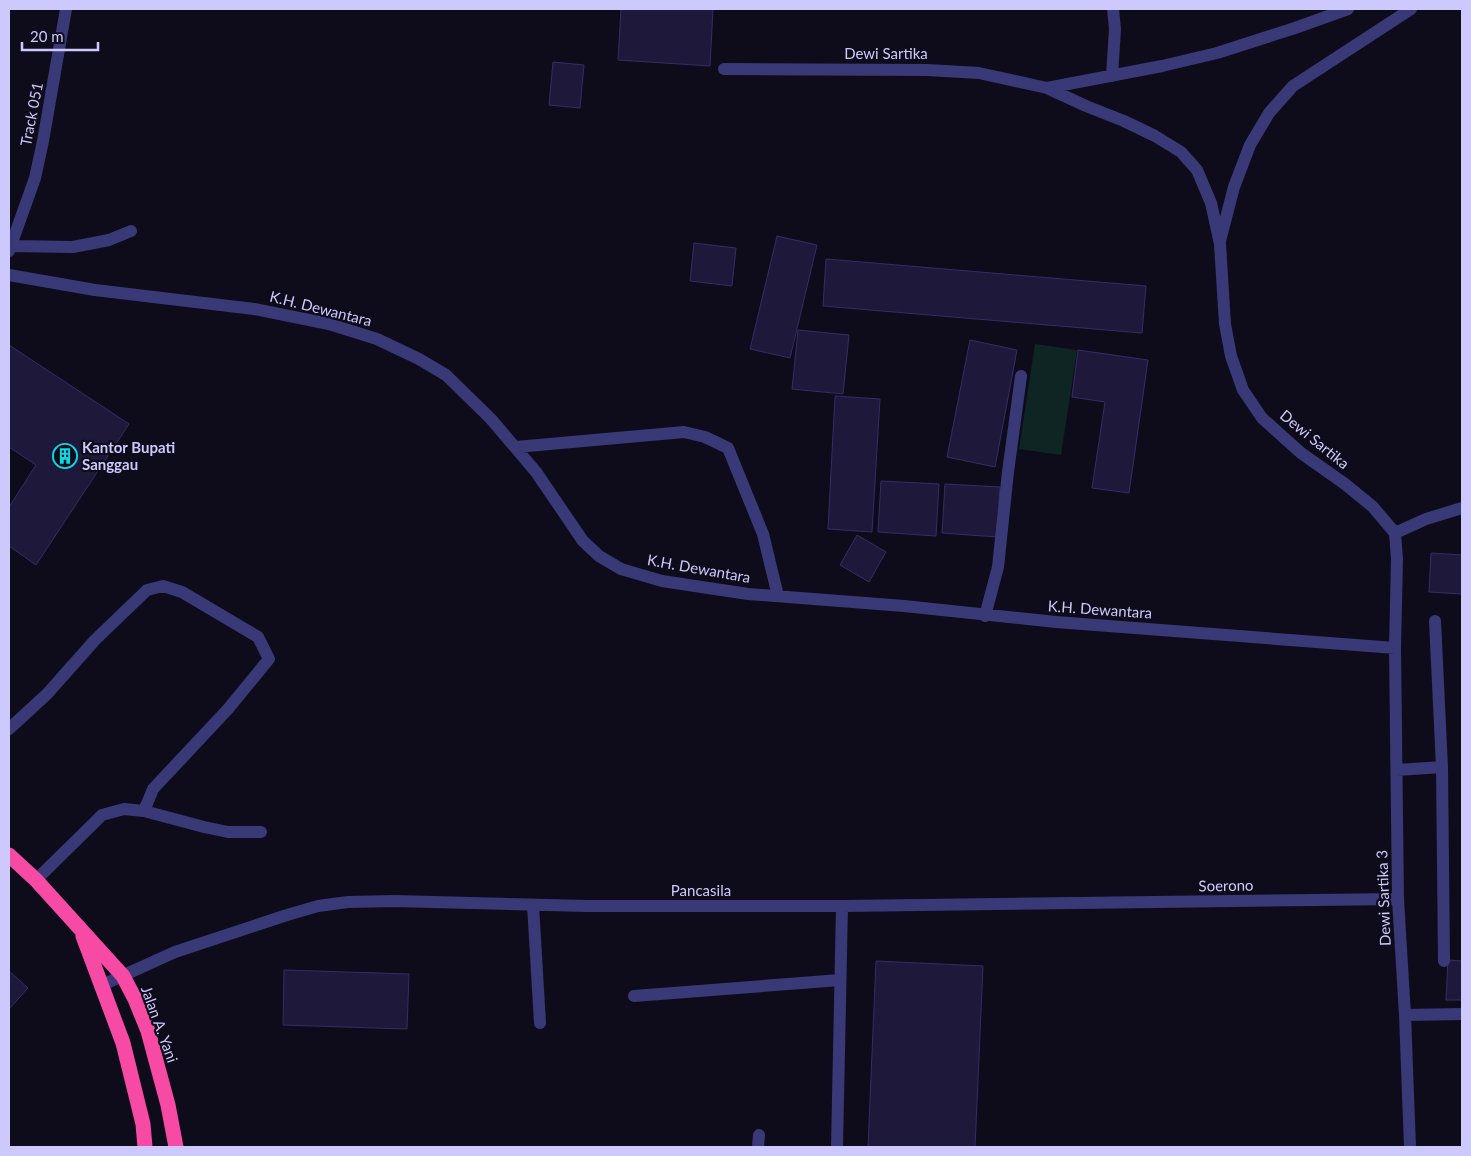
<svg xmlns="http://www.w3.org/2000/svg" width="1471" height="1156" font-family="Lato,sans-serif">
  <rect width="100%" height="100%" fill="#0e0c1b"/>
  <!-- green -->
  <path fill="#0f2523" d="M1035,344L1077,350L1061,455L1019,449Z"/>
  <!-- building -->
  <path fill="#1e193b" stroke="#352c66" d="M621,9H713L710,66L618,60Z
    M553,62L584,65L580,108L549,105Z
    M777,236L817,245L790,358L750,349Z
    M694,243L736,248L732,286L690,281Z
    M826,259L1146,286L1142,333L823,306Z
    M798,330L849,335L843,394L792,389Z
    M970,340L1017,350L995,467L947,457Z
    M9,345L129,424L36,565L9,546V507L36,465L9,447Z
    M1078,350L1148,360L1129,493L1092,488L1105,402L1072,397Z
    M835,396L880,399L872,532L828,529Z
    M881,481L939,484L936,536L878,532Z
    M945,484L1000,487L997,537L942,533Z
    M857,535L886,552L869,582L840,565Z
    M1431,553L1462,555V594L1429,592Z
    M1448,960L1462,961V1000H1446Z
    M876,961L983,966L975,1147H868Z
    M284,970L409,974L407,1029L283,1025Z
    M9,971L28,988L9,1009Z"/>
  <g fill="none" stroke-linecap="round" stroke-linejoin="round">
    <!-- minor -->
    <path stroke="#393978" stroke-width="12" d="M724,69L927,70L979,73L1047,88L1162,66L1217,53L1295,28L1348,9
      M1112,76L1115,29L1113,9
      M1047,88L1086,106L1124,121L1155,136L1181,152L1197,170L1211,203L1220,244L1225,324L1231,356L1243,390L1262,418L1301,453L1345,484L1373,507L1395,533L1397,559L1395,648L1398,899L1405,1015L1410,1147
      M1220,241L1234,187L1250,145L1269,113L1293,86L1411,9
      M11,246L73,247L109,240L131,231
      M9,251L35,178L43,141L66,9
      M9,275L95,290L254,309L329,324L377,339L419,359L446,375L491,419L536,472L583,541L599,556L621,569L662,581L748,594L904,606L1056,622L1395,648
      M516,447L684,432L705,437L728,448L763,534L778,596
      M1395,533L1426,519L1462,508
      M985,616L998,567L1008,472L1021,376
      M1435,621L1442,767
      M9,729L47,694L95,640L147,590L163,586L182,592L258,637L269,659L228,709L153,789L144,811L124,809L102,815L36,880
      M1397,770L1442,767L1444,961
      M144,811L204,827L228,832H261
      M533,905L540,1023
      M100,986L175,952L287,915L318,906L348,902L395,901L587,906H842L1398,899
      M634,996L840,980
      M1405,1015L1462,1014
      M758,1147L759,1135
      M837,1147L842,906"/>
    <!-- highway -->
    <path stroke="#f64aa4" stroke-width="15" d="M9,855L36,880L123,976L135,999L148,1031L168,1105L176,1147
      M83,936L123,1043L143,1124L145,1147"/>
  </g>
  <!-- icons -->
  <defs>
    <symbol id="building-ring" viewBox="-11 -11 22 22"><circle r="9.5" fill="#0e0c1b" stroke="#0bd9e6" stroke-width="1.5"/><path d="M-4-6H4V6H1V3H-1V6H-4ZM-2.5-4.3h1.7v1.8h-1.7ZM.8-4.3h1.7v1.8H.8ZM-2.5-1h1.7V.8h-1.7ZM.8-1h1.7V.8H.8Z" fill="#0bd9e6"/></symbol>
  </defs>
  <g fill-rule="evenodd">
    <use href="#building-ring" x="51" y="442" width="28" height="28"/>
  </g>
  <g text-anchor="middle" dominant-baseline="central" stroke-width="4.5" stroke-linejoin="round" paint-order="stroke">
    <!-- street labels -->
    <g font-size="15" fill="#cdc9fc" stroke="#0e0c1b">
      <text x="886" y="53">Dewi Sartika</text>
      <text transform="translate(31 114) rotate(-79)">Track 051</text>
      <text transform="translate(321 308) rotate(14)">K.H. Dewantara</text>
      <text transform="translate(1315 439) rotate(39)">Dewi Sartika</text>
      <text transform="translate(699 568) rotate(10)">K.H. Dewantara</text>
      <text transform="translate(1100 609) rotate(4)">K.H. Dewantara</text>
      <text transform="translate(1226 885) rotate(-1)">Soerono</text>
      <text x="701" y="890">Pancasila</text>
      <text transform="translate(1383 898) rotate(-92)">Dewi Sartika 3</text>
      <text transform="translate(160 1024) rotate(70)">Jalan A. Yani</text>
    </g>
    <!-- poi labels -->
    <g font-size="15" font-weight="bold" fill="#cdc9fc" stroke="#0e0c1b" text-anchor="start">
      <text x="82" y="447">Kantor Bupati<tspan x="82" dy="17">Sanggau</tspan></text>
    </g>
  </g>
  <!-- border -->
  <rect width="1471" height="1156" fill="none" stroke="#cdc9fc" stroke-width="20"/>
  <!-- scale -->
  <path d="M22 42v8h76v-8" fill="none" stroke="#cdc9fc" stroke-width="2.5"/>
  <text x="30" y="42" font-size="15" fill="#cdc9fc" stroke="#0e0c1b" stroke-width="4" paint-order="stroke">20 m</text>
</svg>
